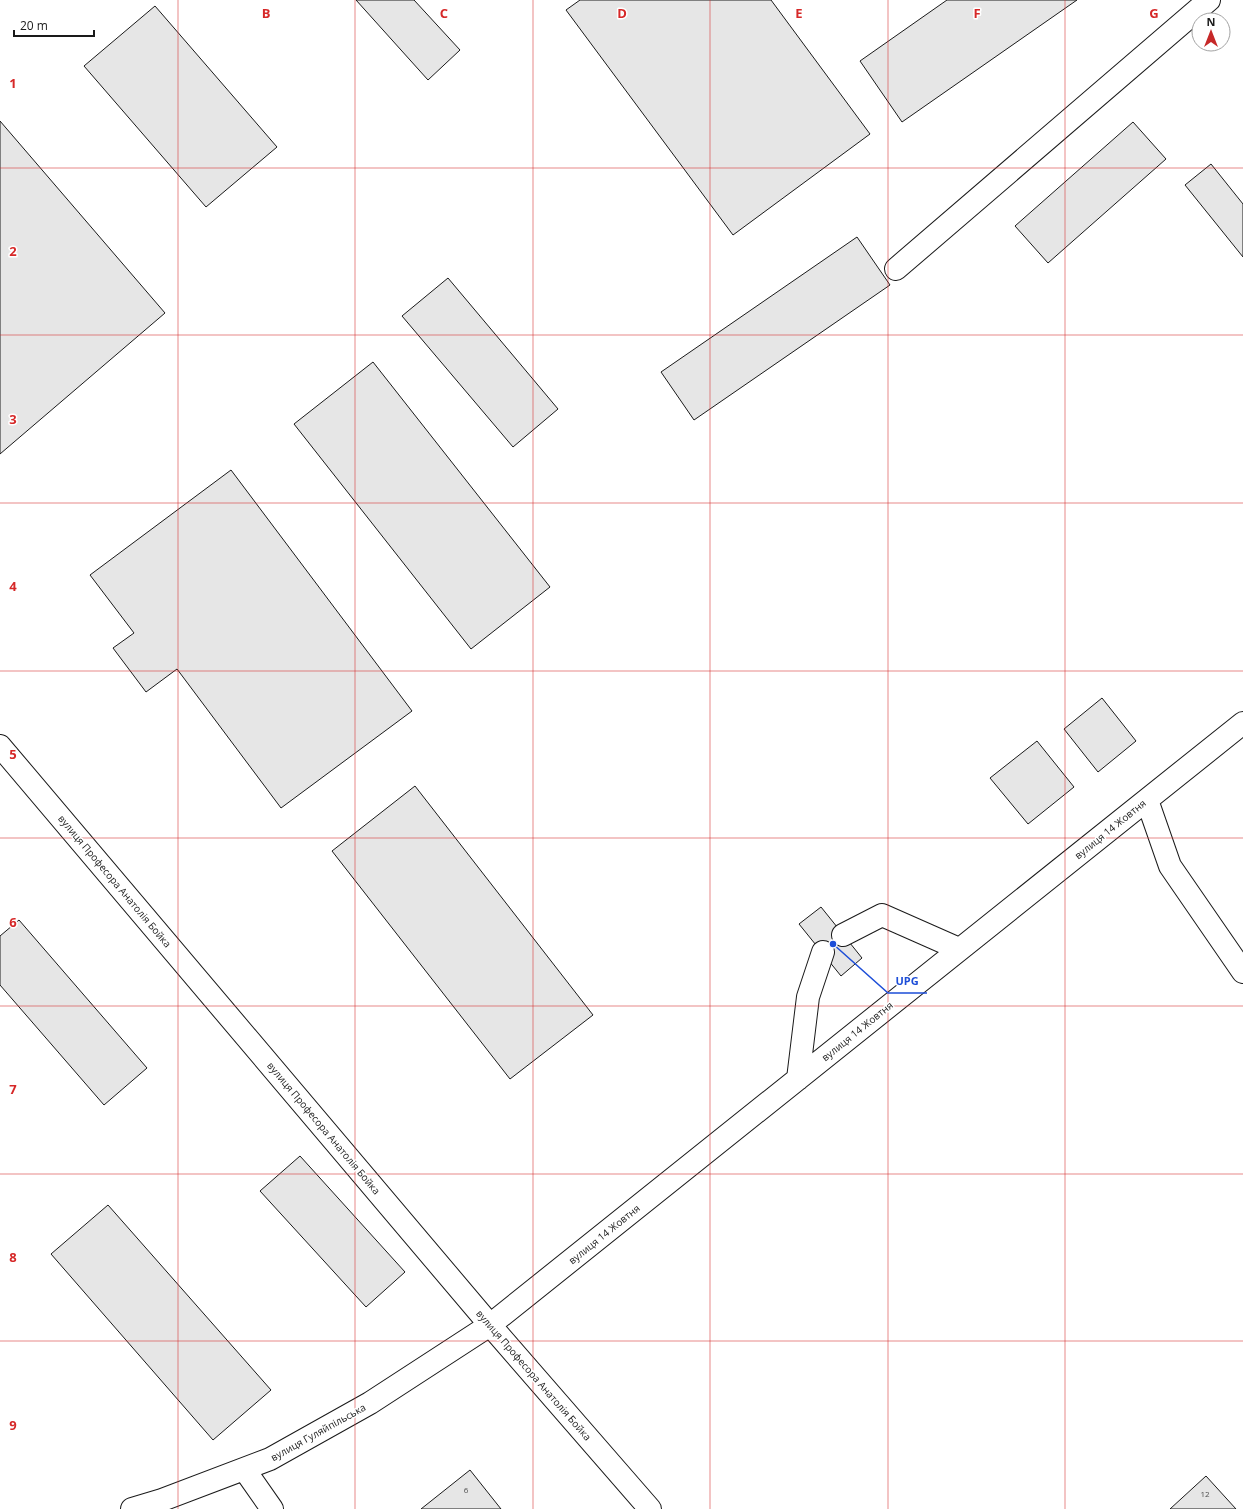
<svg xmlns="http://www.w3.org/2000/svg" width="1243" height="1509" font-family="'Open Sans',sans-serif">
  <rect width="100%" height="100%" fill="#fff"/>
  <!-- building -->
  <path fill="#e6e6e6" stroke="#1a1a1a" d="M356,0H414L460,50L428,80Z
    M580,0H771L870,134L733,235L566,10Z
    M947,0H1077L902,122L860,61Z
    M155,6L277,147L206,207L84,66Z
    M0,121L165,313L0,454Z
    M1133,122L1166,159L1048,263L1015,226Z
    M1211,164L1243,204V257L1185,185Z
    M857,237L890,285L694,420L661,372Z
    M448,278L558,409L513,447L402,316Z
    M373,362L550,587L471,649L294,424Z
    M231,470L412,711L281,808L177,669L146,692L113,648L134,633L90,575Z
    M1102,698L1136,741L1098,772L1064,729Z
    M1037,741L1074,787L1028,824L990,778Z
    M415,786L593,1015L510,1079L332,851Z
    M821,907L862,958L841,976L799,924Z
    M19,920L147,1068L104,1105L0,985V936Z
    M300,1156L405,1272L366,1307L260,1191Z
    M108,1205L271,1390L213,1440L51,1254Z
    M470,1470L501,1509H421Z
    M1206,1476L1236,1509H1170Z"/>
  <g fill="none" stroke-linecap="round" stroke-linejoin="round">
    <defs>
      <path id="minor" d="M896,269L1209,0
        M1147,800L1170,866L1243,972
        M843,935L882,915L959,949
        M798,1079L808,997L823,952
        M244,1469L272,1509
        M132,1509L162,1500L270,1459L370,1403L490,1325L1243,723"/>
      <path id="major" d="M0,746L490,1325L650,1509"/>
    </defs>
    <!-- minor casing -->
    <use href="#minor" stroke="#1a1a1a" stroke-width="24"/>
    <!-- major casing -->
    <use href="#major" stroke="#1a1a1a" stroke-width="24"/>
    <!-- minor -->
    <use href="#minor" stroke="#fff" stroke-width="22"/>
    <!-- major -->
    <use href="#major" stroke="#fff" stroke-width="22"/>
  </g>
  <!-- grid -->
  <path fill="none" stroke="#d62828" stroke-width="1" stroke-opacity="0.55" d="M178,0V1509M355,0V1509M533,0V1509M710,0V1509M888,0V1509M1065,0V1509M0,168H1243M0,335H1243M0,503H1243M0,671H1243M0,838H1243M0,1006H1243M0,1174H1243M0,1341H1243"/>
  <g text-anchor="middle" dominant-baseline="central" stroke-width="3" stroke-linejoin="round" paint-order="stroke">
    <!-- number labels -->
    <g font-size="8" fill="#4d4d4d">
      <text x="466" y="1489">6</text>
      <text x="1205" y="1493">12</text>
    </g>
    <!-- street labels -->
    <g font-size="10" fill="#1a1a1a" stroke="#fff">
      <text transform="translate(1110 829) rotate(-39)">вулиця 14 Жовтня</text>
      <text transform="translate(115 881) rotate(50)">вулиця Професора Анатолія Бойка</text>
      <text transform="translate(857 1031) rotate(-39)">вулиця 14 Жовтня</text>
      <text transform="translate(324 1128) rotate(50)">вулиця Професора Анатолія Бойка</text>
      <text transform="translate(604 1234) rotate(-39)">вулиця 14 Жовтня</text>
      <text transform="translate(534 1375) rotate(49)">вулиця Професора Анатолія Бойка</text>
      <text transform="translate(318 1432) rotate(-29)">вулиця Гуляйпільська</text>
    </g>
  </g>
  <g font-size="13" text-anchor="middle" font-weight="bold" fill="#d62828" stroke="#fff" stroke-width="3" stroke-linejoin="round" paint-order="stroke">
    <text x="266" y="18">B</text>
    <text x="444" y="18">C</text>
    <text x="622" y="18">D</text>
    <text x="799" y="18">E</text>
    <text x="977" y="18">F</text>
    <text x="1154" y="18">G</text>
    <text x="13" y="88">1</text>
    <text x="13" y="256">2</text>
    <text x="13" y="424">3</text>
    <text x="13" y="591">4</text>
    <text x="13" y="759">5</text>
    <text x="13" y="927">6</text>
    <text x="13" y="1094">7</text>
    <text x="13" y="1262">8</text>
    <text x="13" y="1430">9</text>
  </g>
  <!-- callouts -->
  <path fill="none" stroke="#1d4ed8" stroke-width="1.5" d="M833 944L888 993H927"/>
  <circle fill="#1d4ed8" stroke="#fff" stroke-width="1.5" cx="833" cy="944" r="4"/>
  <g font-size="11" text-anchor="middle" font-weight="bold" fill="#1d4ed8" stroke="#fff" stroke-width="3" stroke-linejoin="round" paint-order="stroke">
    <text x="907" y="985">UPG</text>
  </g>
  <!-- north arrow -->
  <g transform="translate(1211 32)"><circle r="19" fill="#ffffff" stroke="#a3a3a3"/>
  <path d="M0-3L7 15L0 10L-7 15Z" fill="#c62828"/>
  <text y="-6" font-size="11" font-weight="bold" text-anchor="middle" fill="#1a1a1a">N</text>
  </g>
  <!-- scale -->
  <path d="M14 30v6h80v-6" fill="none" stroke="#1a1a1a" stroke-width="2"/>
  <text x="20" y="30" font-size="12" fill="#1a1a1a" stroke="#ffffff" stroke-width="3" paint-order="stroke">20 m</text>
</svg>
